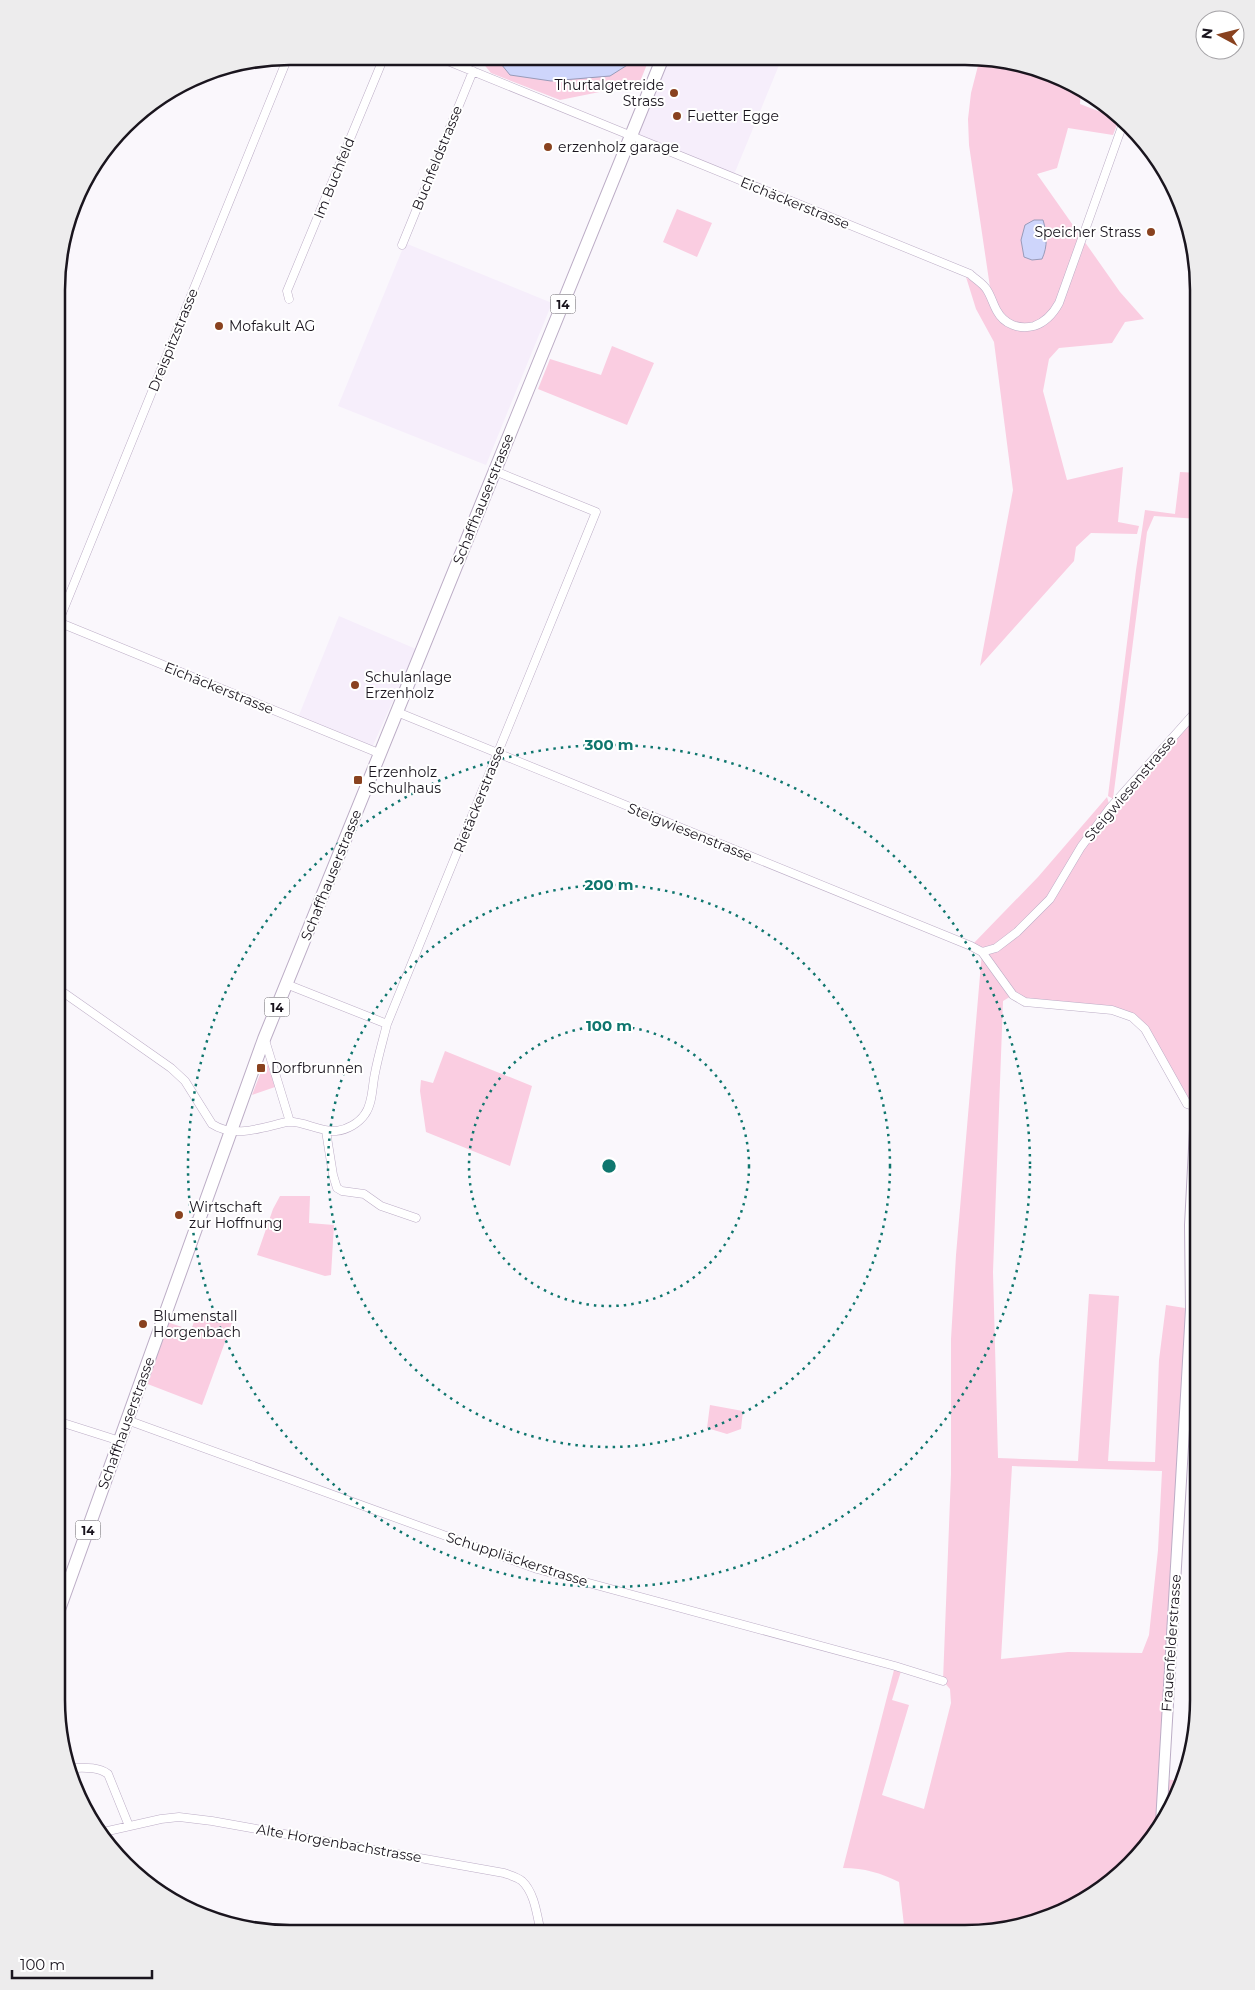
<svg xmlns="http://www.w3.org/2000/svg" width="1255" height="1990" font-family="Montserrat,sans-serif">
  <rect width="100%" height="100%" fill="#faf7fc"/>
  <!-- built -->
  <path fill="#f6eefb" d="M663,57L782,58L733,177L631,137Z
    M405,243L552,303L486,465L338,406Z
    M339,616L416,649L371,750L297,720Z"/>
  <!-- green -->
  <path fill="#facde1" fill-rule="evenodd" d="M482,57H498L497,59L610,76L640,57H650L639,84L560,100L491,73L482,62Z
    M980,58H996L1055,74L1081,90L1080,104L1119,119L1113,135L1068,128L1057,168L1037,174L1120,292L1144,319L1125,322L1112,343L1059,348L1049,359L1043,391L1067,480L1123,467L1118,522L1139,526L1137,534L1091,533L1076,547L1074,561L980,666L1013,490L994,342L976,309L966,277L991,294L969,145L968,119L971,93Z
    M677,209L712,223L697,257L663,242Z
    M612,346L654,363L627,425L538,389L550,359L601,375Z
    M1180,472L1199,473V519L1154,516L1147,532L1113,799L1108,796L1136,570L1145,510L1175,514Z
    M1199,708L1198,1072L1192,1107L1145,1029L1112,1010L1034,1003L1013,995L1003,1001L993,1272L998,1458L1078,1461L1089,1294L1119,1296L1108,1461L1155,1462L1159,1360L1166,1305L1191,1309L1163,1779L1183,1781L1151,1842L1107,1886L1054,1916L965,1934H905L899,1882C880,1873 865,1868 843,1868L895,1666L902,1668L892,1700L909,1705L882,1795L924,1809L951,1703L950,1689L943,1681L951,1474V1339L956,1255L982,952L971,946L1038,877L1107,797L1110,807ZM1012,1466L1162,1471L1158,1550L1149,1635L1142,1653L1068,1652L1001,1659Z
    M445,1051L532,1086L510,1166L426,1132L420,1091L421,1080L433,1083Z
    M264,1064L269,1066V1071L271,1072L275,1087L252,1095Z
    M280,1196H310L309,1223L334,1225L331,1275L325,1276L257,1255L273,1209Z
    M198,1311L232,1323L202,1405L145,1383L167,1322L191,1330Z
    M710,1405L743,1411L741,1429L727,1434L707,1428Z"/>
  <!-- water -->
  <path fill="#ced5fb" stroke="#989bb9" d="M498,57H640L610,76L551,81L510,75L497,59Z
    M1034,220H1043C1047,233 1048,246 1042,259L1032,260L1024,257L1021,240L1025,225Z"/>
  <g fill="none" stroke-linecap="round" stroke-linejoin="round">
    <defs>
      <path id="minor" d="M438,57L970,274C975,279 984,284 987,290C991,296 993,304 997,311C1004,324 1019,330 1034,326C1046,322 1053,314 1059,303L1124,121
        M402,245L473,71
        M289,299L287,291L384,57
        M58,622L381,754
        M58,623L288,57
        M397,712L971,946L982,952L1013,995L1025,1002L1112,1010L1132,1017L1145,1029L1187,1104L1196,1107
        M982,952L996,948L1017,932L1050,899L1081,847L1110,808L1199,708
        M286,984L387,1024
        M57,988L171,1068L185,1081L212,1124C235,1139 263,1127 287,1122C301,1120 320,1132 336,1131C347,1130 359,1123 365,1114C373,1103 372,1086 375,1073C378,1057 383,1040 387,1024L596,512L495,471
        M265,1040L290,1122
        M326,1131L333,1175L337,1188L342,1191L364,1194L381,1206L416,1218
        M127,1420L537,1569L895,1666L943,1681
        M57,1421L120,1441
        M70,1768C82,1768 97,1766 108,1774L129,1826
        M99,1833L161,1819L179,1817L212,1821L504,1873C509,1875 517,1877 522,1881C535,1893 537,1916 541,1933"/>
      <path id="tertiary" d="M1161,1823L1189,1344L1191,1309L1190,1225L1198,1072"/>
      <path id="primary" d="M56,1618L264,1039L663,57"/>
    </defs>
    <!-- minor casing -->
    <use href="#minor" stroke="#bcadc6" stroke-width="9"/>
    <!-- tertiary casing -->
    <use href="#tertiary" stroke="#bcadc6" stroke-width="12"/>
    <!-- primary casing -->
    <use href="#primary" stroke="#bcadc6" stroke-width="14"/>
    <!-- minor -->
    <use href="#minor" stroke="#fff" stroke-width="8"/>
    <!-- tertiary -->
    <use href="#tertiary" stroke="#fff" stroke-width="10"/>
    <!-- primary -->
    <use href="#primary" stroke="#fff" stroke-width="12"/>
  </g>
  <!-- distance rings -->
  <g fill="none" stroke="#0f766e" stroke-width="2.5" stroke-dasharray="2.5 5">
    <circle cx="609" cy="1166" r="140"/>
    <circle cx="609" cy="1166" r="281"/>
    <circle cx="609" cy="1166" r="421"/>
  </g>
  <!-- markers -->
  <g fill="#89421f" stroke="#fff" stroke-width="2">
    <circle cx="674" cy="93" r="5"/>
    <circle cx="677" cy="116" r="5"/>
    <circle cx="548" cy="147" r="5"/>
    <circle cx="1151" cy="232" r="5"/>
    <circle cx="219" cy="326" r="5"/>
    <circle cx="355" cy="685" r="5"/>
    <rect x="353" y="775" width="10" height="10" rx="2.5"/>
    <rect x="256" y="1063" width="10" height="10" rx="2.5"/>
    <circle cx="179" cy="1215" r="5"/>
    <circle cx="143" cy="1324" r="5"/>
  </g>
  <g text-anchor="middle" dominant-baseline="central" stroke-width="4" stroke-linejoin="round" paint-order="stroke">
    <!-- shield labels -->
    <g fill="#fff" stroke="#5f5b62" stroke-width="1">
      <rect x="550.5" y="294.5" width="25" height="19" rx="4"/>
      <rect x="264.5" y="997.5" width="25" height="19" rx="4"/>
      <rect x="75.5" y="1520.5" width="25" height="19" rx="4"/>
    </g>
    <g font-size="12" font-weight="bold" fill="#1a151e">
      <text x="563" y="304">14</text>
      <text x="277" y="1007">14</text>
      <text x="88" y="1530">14</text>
    </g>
    <!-- poi labels -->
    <g font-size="14" fill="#1a151e" stroke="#fff" text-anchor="start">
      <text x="664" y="85" text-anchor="end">Thurtalgetreide<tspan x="664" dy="16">Strass</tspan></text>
      <text x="687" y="116">Fuetter Egge</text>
      <text x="558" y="147">erzenholz garage</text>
      <text x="1141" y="232" text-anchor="end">Speicher Strass</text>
      <text x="229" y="326">Mofakult AG</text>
      <text x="365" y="677">Schulanlage<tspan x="365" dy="16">Erzenholz</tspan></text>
      <text x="368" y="772">Erzenholz<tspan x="368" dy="16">Schulhaus</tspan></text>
      <text x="271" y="1068">Dorfbrunnen</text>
      <text x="189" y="1207">Wirtschaft<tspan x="189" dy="16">zur Hoffnung</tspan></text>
      <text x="153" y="1316">Blumenstall<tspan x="153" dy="16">Horgenbach</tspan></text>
    </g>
    <!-- street labels -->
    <g font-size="14" fill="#1a151e" stroke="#fff">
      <text transform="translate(437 158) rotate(-68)">Buchfeldstrasse</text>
      <text transform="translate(334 178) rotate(-68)">Im Buchfeld</text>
      <text transform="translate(795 203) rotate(22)">Eichäckerstrasse</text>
      <text transform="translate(173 340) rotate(-68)">Dreispitzstrasse</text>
      <text transform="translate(483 499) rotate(-68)">Schaffhauserstrasse</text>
      <text transform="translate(219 688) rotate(22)">Eichäckerstrasse</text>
      <text transform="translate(1130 788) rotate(-50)">Steigwiesenstrasse</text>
      <text transform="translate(479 799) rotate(-68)">Rietäckerstrasse</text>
      <text transform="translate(690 832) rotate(22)">Steigwiesenstrasse</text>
      <text transform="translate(331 875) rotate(-68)">Schaffhauserstrasse</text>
      <text transform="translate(126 1423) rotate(-70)">Schaffhauserstrasse</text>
      <text transform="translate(517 1559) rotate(18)">Schuppliäckerstrasse</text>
      <text transform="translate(1171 1643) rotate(-86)">Frauenfelderstrasse</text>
      <text transform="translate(339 1843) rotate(10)">Alte Horgenbachstrasse</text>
    </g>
  </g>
  <!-- crop -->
  <path d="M0 0H1255V1990H0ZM290 65H965A225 225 0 0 1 1190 290V1700A225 225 0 0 1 965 1925H290A225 225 0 0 1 65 1700V290A225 225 0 0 1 290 65Z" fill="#edeced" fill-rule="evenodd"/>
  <path fill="none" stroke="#1a151e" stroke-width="2.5" d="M290 65H965A225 225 0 0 1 1190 290V1700A225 225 0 0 1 965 1925H290A225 225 0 0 1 65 1700V290A225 225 0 0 1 290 65Z"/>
  <circle cx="609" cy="1166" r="8" fill="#0f766e" stroke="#fff" stroke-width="2.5"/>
  <g font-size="15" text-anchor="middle" font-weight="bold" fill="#0f766e" stroke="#fff" stroke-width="4" stroke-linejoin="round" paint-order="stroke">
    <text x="609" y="750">300 m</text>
    <text x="609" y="890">200 m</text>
    <text x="609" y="1031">100 m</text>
  </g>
  <!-- north arrow -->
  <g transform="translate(1220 35) rotate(277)"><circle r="24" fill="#ffffff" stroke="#a3a1a5"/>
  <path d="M0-4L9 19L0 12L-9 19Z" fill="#89421f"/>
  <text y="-8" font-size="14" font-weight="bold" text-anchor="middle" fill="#1a151e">N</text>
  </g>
  <!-- scale -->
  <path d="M12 1970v8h140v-8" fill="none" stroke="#1a151e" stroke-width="2.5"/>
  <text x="20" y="1970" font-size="15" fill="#1a151e" stroke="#ffffff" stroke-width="4" paint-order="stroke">100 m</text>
</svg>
